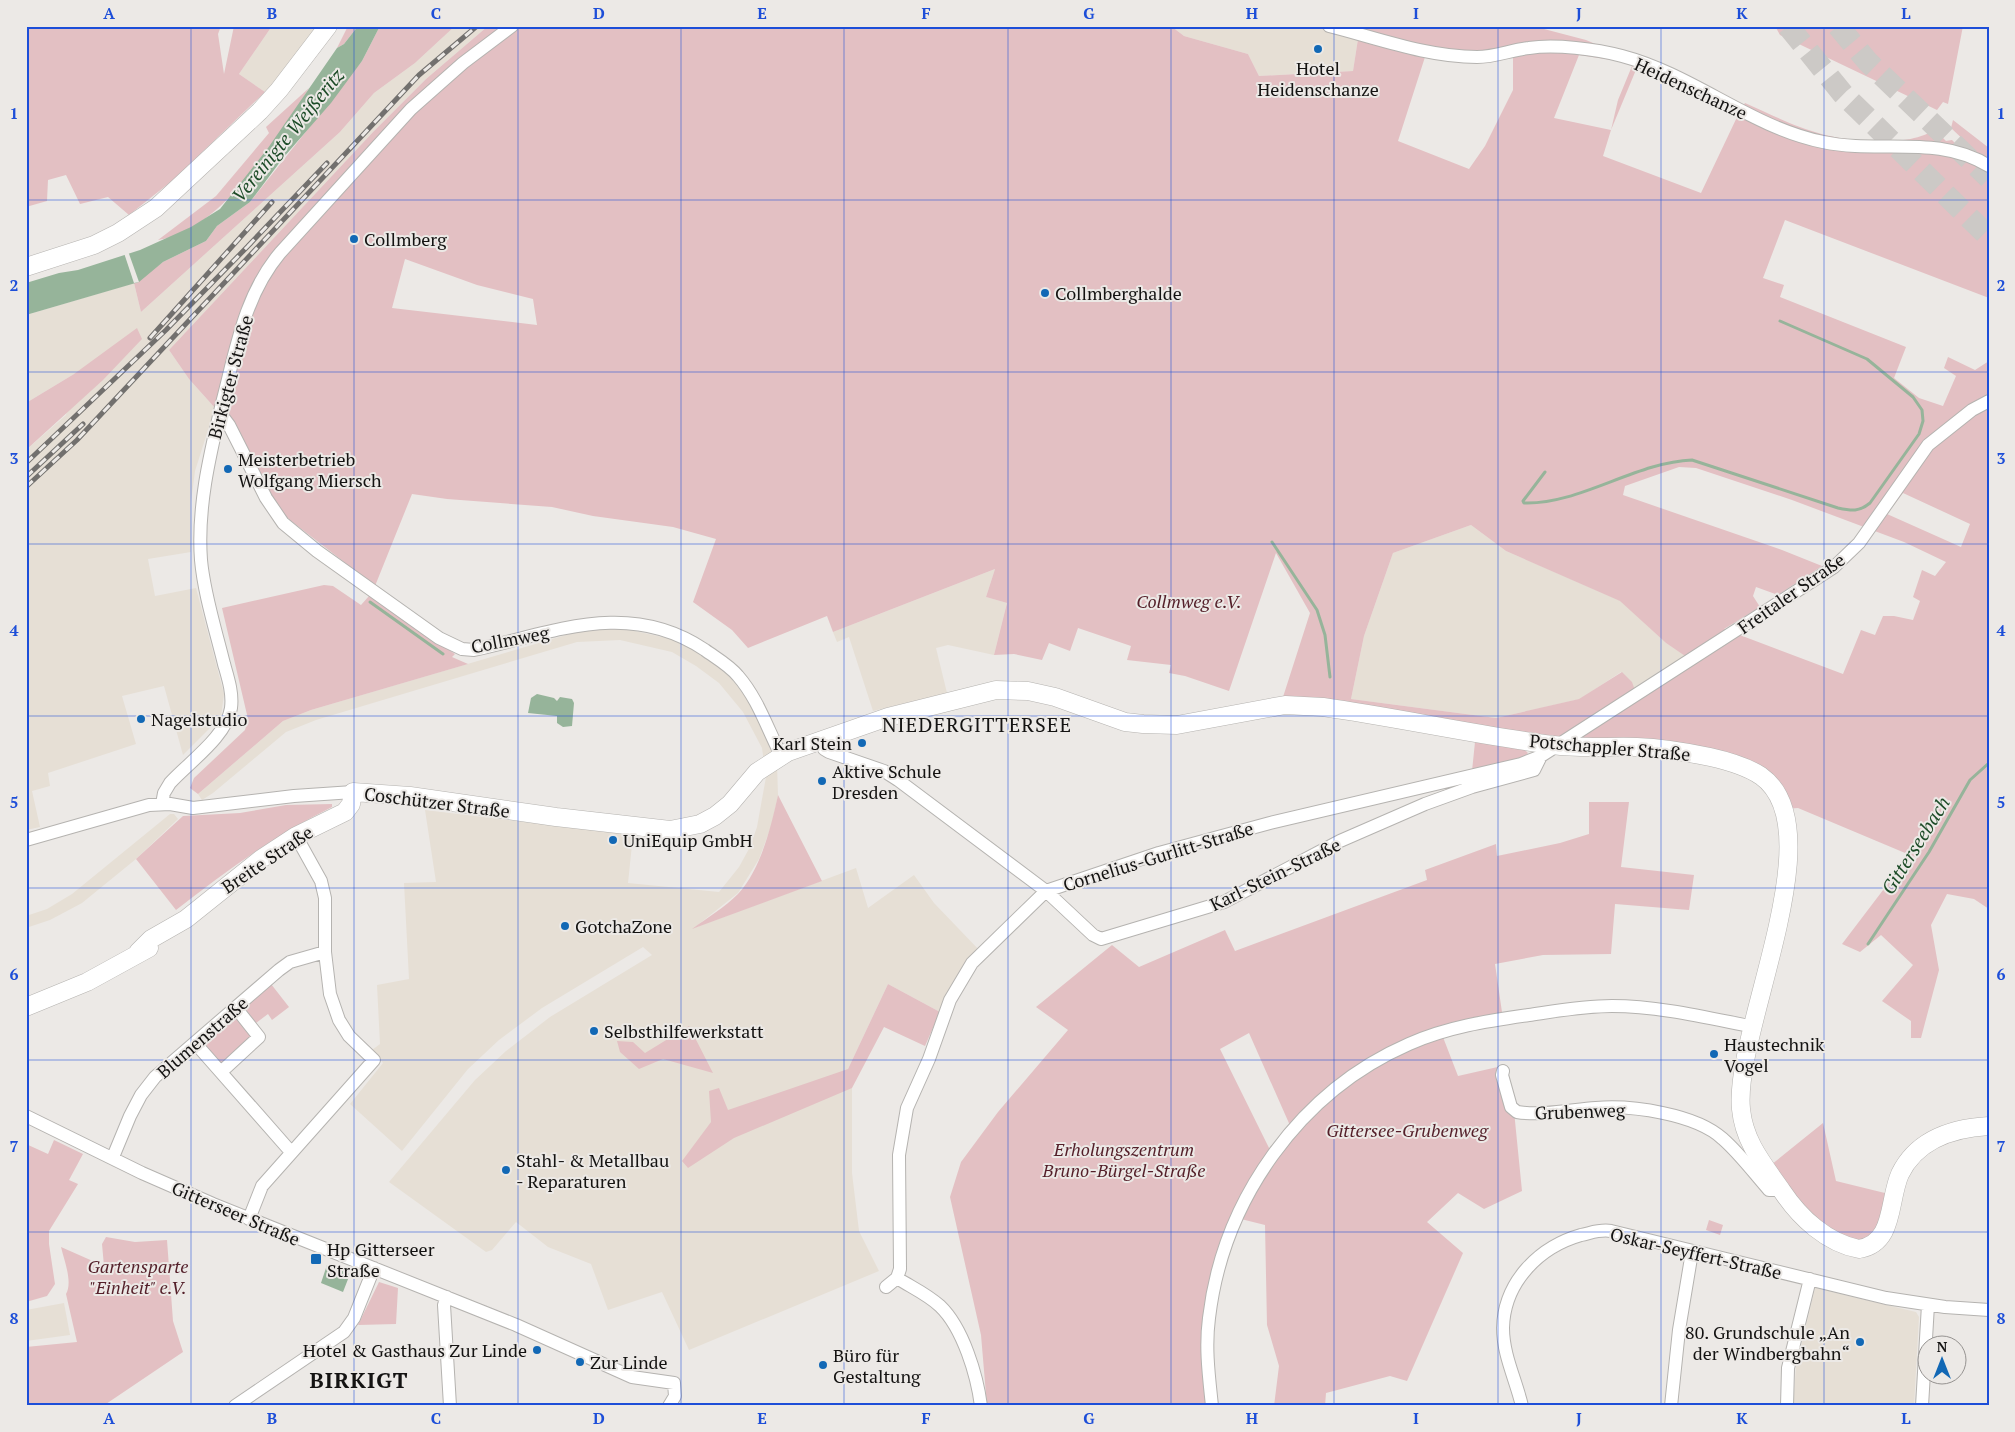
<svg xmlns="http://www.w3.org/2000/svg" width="2015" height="1432" font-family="'PT Serif',serif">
  <rect width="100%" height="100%" fill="#ece9e6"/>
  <!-- built -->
  <path fill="#e6dfd5" d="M272,26H321L297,59L265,92L239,74Z
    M455,26H488L426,79L373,132L169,350L189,379L215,408L195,471L191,502V552L148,559L155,596L196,588L224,694L221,717L183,755L164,686L122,696L136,744L48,773L50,786L32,791L40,827L26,830V450L66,415L74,374L26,403V315L134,283L141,312L340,132L374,93L415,63Z
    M1171,26H1335L1358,39L1353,71L1259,76L1248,54L1184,36Z
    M1471,525L1506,551L1621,601L1666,643L1692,660L1637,694L1621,672L1580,699L1496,718L1351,699L1364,636L1393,553Z
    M995,569L986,597L1007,603L994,655L948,645L936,648L947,693L873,711L849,637L837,642L833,632Z
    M621,628L676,640L703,654L727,673L752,705L770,740L777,764L778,795L772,824L759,859L738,893L694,928L856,868L868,908L914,875L934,903L981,952L940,1012L888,984L848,1069L852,1088V1173L859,1231L879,1271L689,1350L662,1292L608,1310L591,1264L548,1247L516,1222L492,1250L486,1252L389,1182L475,1080L506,1051L550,1017L652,955L643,947L542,1008L499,1040L468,1069L402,1151L350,1104L383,1063L372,1050L380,1044L377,985L409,979L404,883L436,882L425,810L633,835L628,883L719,892L739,867L750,847L757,827L766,777L762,748L743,712L719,683L696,666L672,652L620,640L577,642L316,720L286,732L213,793L202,800L198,794L283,721L311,710L576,632Z
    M170,814H174L178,819L136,859L82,903L50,920L26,928V916L47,909L72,894Z
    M1815,1288L1916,1312L1919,1317L1914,1406H1793L1796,1367Z
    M64,1303L70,1335L26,1341V1310Z"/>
  <!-- green -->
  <path fill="#e3c0c3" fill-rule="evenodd" d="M26,26H221L218,34L224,74L234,26H272L239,74L265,92L173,180L129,215L108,197L80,204L66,175L48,180L47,201L26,207Z
    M348,26H358L344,44L337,48Z
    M380,26H455L415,63L374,93L340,132L141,312L134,283L163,262L206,241L217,226L250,202L362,61Z
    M488,26H1171L1184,36L1248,54L1259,76L1353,71L1358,39L1425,57L1398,141L1469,169L1485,146L1513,90V55C1554,45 1598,55 1638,65L1611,130L1603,156L1701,193L1738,115L1783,134L1930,149L1989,169V298L1785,220L1763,278L1784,285L1780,297L1906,347L1894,378L1919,398L1943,406L1956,376L1944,368L1948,357L1975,370L1989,361V909L1974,899L1947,894L1931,925L1939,970L1921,1038H1911V1021L1882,1001L1913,965L1881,935L1860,952L1842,944L1896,873L1908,872L1917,858L1798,808L1784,809L1753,771L1283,697L1310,613L1276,553L1229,691L1185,676L1169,673L1171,665L1127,660L1131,646L1078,628L1070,651L1049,643L1042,660L1014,654L994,655L1007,603L986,597L995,569L833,632L827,616L748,648L732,630L693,602L716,539L673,527L593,516L552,507L447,499L412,494L375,586L286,517L215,408L189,379L169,350L373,132L426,79ZM1579,55L1619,61L1632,66L1618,100L1611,130L1554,118ZM405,259L477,285L533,299L537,325L392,308ZM1679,467L1696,468L1792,500L1904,542L1946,562L1935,576L1922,570L1913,597L1920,601L1913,620L1894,616H1883L1875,635L1861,630L1843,674L1724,629L1760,607L1753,596L1756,587L1778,595L1822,566L1782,550L1623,495L1625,486ZM1903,493L1970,524L1961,547L1887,514ZM1471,525L1506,551L1620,601L1666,643L1691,660L1636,693L1632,682L1622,672L1579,699L1496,718L1351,699L1364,636L1393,553Z
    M1350,26H1544V29L1586,40L1605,48L1482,53L1429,47Z
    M1775,26H1963L1948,104L1943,102L1937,110L1780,35Z
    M309,88C278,139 222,230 158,240L216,196L269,133L266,127Z
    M1745,103C1794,125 1821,140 1876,141C1906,141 1916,140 1942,127L1939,134L1946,141L1952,140L1959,147L1821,138L1742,108Z
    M1953,120L1989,148V163L1971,153L1969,145L1951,128Z
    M137,328L142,339L103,380L26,450V403L74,374Z
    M324,585L333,586L361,605L369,596L455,654L452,657L468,664L311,710L283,721L198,794L190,788L194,778L245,730L248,719L222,608Z
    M1475,742L1525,750L1528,753L1524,757L1472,771Z
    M778,795L822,881L692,929C707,918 725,907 738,894C761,869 771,827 778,795Z
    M1589,802H1629L1621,867L1694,875L1689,910L1615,904L1611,954L1543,955L1495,964L1503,1019L1441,1032L1458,1076L1502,1066L1514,1111L1522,1191L1484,1209L1458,1193L1427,1222L1463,1253L1407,1381L1390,1376L1326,1393L1325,1406H1274L1279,1366L1267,1325L1265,1225L1237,1218L1214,1286L1212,1406H987L981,1335L950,1197L961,1162L998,1112L1068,1030L1036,1007L1112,945L1139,967L1225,930L1235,951L1427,880L1425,870L1496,844L1497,856L1560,843L1589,834ZM1249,1033L1292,1130L1272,1154L1220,1049Z
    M332,804V807C275,835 226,871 176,910L136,859L183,816L240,813L286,805Z
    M271,984L289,1007L272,1020L268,1014L256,1023L243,1006Z
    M888,984L940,1012L925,1046L884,1027L852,1088L734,1138L688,1168L682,1161L711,1122L709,1091L719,1088L728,1110L848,1069Z
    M237,1016L252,1039L225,1063L219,1062L204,1046L205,1040L231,1017Z
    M689,1026L713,1073L663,1059L639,1069L620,1052L617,1041L633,1042L645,1053Z
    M1823,1123L1836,1181L1893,1195L1877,1242L1835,1241L1766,1169Z
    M54,1140L83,1154L69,1180L78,1184L49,1231V1244L55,1284L47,1296L26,1302V1144L48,1154Z
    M1709,1220L1723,1225L1720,1235L1706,1230Z
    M106,1237L135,1242L167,1240L173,1321L183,1352L103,1406H26V1347L77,1342L66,1294C73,1282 64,1260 61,1247L104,1266L102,1244Z
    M379,1282L398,1288L396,1324L358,1325Z"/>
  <!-- water -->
  <path fill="#96b49a" d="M358,26H380L362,61L331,103L283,158L250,202L217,226L206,241L163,262L139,282L26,315V283L59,273L78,270L140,250L191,227L220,209L268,148L337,48L344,44Z
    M537,694L554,698L557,701L560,697L572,699L574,703L572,726L563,727L557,723V716L528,713L531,698Z
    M327,1265L350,1274L343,1292L321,1283Z"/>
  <!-- pier -->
  <path fill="#ece9e6" d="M128,251L139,282L134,283L124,253Z"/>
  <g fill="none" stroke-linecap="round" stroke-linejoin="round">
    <!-- stream -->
    <path stroke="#96b49a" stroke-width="3" d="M1545,472L1523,501L1524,503C1579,505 1636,462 1692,460L1838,508C1852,511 1859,512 1870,503L1919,434L1923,421L1922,410L1913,397L1867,359L1780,321
      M1272,542L1317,610L1325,635L1330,677
      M370,602L443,654
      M1868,944L1929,852L1970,780L1989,763"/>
    <!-- highway-tunnel -->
    <path stroke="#ccc9c6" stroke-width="22" stroke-dasharray="22 11" stroke-linecap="butt" d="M1788,26L1843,94L1989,237
      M1838,26L1868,62L1989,178"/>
    <defs>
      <path id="street" d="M1329,26C1377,38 1427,57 1477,57C1495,57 1511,50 1529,48C1555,44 1596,49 1622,56C1694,75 1750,127 1823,142C1879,154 1938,134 1989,166
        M220,413L229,425L266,498L283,523L317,551L439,638L462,649L474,650C555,632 629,599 705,650C716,658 729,665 738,676C758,699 767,728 781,755
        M820,740L824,749L829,752L884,771L898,780L1046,891L1093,935L1101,939L1224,902L1340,841L1425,804L1472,787L1534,770L1541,756
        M162,804L164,793L170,783C188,763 227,736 231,708C233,693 228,678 224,664C216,631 204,594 201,560C197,507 210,454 222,403C236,350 244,296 280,253L411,109L463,63L512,26
        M26,840L149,805L170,804L193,808L294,796L353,792
        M196,1044L291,1152
        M1503,1071L1502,1075L1511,1107L1517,1112C1542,1116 1570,1110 1596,1108C1632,1105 1696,1114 1723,1139C1740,1154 1754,1173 1769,1190H1774L1779,1187
        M221,1072L259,1037L236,1008
        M26,1116L142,1173L213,1204L516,1325L632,1377L674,1383L675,1396L669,1406
        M113,1157L130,1116L141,1095L155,1077L279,970L290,962L325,952
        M249,1219L262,1186L374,1060L349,1036L339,1020L330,994L325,952V898L321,881L296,836
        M897,1278C911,1287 927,1294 940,1306C963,1328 977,1375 981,1406
        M886,1287L897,1278L900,1269L899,1155L907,1108L929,1059L950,1000L972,963L1046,891L1159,853L1270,823L1521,764L1541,756L1834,567L1859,543L1928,445L1972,410L1989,401
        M447,1297L444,1305L450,1406
        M235,1406L344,1332L354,1318L374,1268
        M1212,1406C1209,1377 1205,1348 1209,1318C1223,1200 1299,1092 1409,1044C1447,1027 1487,1021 1529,1015C1556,1011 1584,1006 1612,1006C1659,1006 1708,1018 1754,1027
        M1522,1406C1516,1380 1503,1355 1503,1328C1504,1282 1539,1247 1581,1235C1591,1233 1600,1229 1611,1231L1886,1298L1945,1307L1989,1310
        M1671,1406L1679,1330L1692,1252
        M1787,1406L1788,1368L1810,1279
        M1922,1406L1928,1305"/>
      <path id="secondary" d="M26,267L94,245L118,233L156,208L260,111L279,90L328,26
        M138,952L151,939L186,919L261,859L296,836L345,812L351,804L353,792L410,796L556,817L670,830L700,824L715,816L730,804L757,772L788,752L888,717L996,690L1028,691L1055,697L1125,722L1143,724L1177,725L1285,705L1323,707C1400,718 1476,735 1553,745C1580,749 1609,746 1637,747C1662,748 1686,752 1710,757C1728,761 1746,766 1761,776C1836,829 1733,1032 1741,1109C1744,1142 1764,1165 1782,1191C1800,1218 1827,1243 1859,1249C1895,1243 1888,1201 1900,1174C1917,1139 1953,1128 1989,1126
        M26,1007L87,982L149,948"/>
    </defs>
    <!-- street casing -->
    <use href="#street" stroke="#b5b3b0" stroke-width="14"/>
    <!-- secondary casing -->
    <use href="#secondary" stroke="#b5b3b0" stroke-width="19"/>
    <!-- street -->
    <use href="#street" stroke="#fff" stroke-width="12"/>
    <!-- secondary -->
    <use href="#secondary" stroke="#fff" stroke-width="18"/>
    <defs>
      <path id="rail" d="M248,246L327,163
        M150,338L272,202
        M26,463L166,330L251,243
        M26,477L83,424
        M26,487L77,440L419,75L477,26"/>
    </defs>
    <!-- rail casing -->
    <use href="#rail" stroke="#72706e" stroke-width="5"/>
    <!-- rail -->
    <use href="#rail" stroke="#ece9e6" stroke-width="3" stroke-dasharray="9" stroke-linecap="butt"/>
  </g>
  <!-- grid -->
  <path fill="none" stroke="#1d4ed8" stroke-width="1" stroke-opacity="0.55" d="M191,26V1406M354,26V1406M518,26V1406M681,26V1406M844,26V1406M1008,26V1406M1171,26V1406M1334,26V1406M1498,26V1406M1661,26V1406M1824,26V1406M26,200H1989M26,372H1989M26,544H1989M26,716H1989M26,888H1989M26,1060H1989M26,1232H1989"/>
  <!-- markers -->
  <g fill="#1268b5" stroke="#ece9e6" stroke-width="2">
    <circle cx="1318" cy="49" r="5"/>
    <circle cx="354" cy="239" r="5"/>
    <circle cx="1045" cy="293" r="5"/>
    <circle cx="228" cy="469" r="5"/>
    <circle cx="141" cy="719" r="5"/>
    <circle cx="862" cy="743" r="5"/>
    <circle cx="822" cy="781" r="5"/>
    <circle cx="613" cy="840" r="5"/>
    <circle cx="565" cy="926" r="5"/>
    <circle cx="594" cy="1031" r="5"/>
    <circle cx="1714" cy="1054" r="5"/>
    <circle cx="506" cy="1170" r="5"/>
    <rect x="310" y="1253" width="12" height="12" rx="2.5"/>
    <circle cx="1860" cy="1342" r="5"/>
    <circle cx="537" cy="1350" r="5"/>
    <circle cx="580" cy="1362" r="5"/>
    <circle cx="823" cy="1365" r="5"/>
  </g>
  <g text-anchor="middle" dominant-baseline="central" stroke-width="4" stroke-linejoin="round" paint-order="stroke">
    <!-- poi labels -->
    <g font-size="18" fill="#141312" stroke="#ece9e6" text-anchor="start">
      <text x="1318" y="68" text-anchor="middle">Hotel<tspan x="1318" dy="21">Heidenschanze</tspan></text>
      <text x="364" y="239">Collmberg</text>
      <text x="1055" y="293">Collmberghalde</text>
      <text x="238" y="459">Meisterbetrieb<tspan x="238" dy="21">Wolfgang Miersch</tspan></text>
      <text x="151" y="719">Nagelstudio</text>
      <text x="852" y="743" text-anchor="end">Karl Stein</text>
      <text x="832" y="771">Aktive Schule<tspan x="832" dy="21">Dresden</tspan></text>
      <text x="623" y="840">UniEquip GmbH</text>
      <text x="575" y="926">GotchaZone</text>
      <text x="604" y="1031">Selbsthilfewerkstatt</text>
      <text x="1724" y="1044">Haustechnik<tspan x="1724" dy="21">Vogel</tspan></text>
      <text x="516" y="1160">Stahl- &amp; Metallbau<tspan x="516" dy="21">- Reparaturen</tspan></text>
      <text x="327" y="1249">Hp Gitterseer<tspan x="327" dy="21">Straße</tspan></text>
      <text x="1850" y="1332" text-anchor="end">80. Grundschule „An<tspan x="1850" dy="21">der Windbergbahn“</tspan></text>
      <text x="527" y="1350" text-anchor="end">Hotel &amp; Gasthaus Zur Linde</text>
      <text x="833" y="1355">Büro für<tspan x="833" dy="21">Gestaltung</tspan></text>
      <text x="590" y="1362">Zur Linde</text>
    </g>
    <!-- street labels -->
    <g font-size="18" fill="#141312" stroke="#ece9e6">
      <text transform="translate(1691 88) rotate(25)">Heidenschanze</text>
      <text transform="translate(230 377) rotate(-75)">Birkigter Straße</text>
      <text transform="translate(1791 593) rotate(-35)">Freitaler Straße</text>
      <text transform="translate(510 639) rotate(-11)">Collmweg</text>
      <text transform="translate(1610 747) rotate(5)">Potschappler Straße</text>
      <text transform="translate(437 802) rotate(7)">Coschützer Straße</text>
      <text transform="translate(1158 856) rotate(-17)">Cornelius-Gurlitt-Straße</text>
      <text transform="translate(267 859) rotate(-34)">Breite Straße</text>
      <text transform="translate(1275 874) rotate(-26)">Karl-Stein-Straße</text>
      <text transform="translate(202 1037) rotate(-41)">Blumenstraße</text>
      <text transform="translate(1580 1111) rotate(-2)">Grubenweg</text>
      <text transform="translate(236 1213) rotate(23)">Gitterseer Straße</text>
      <text transform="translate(1696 1253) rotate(13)">Oskar-Seyffert-Straße</text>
    </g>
    <!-- park labels -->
    <g font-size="18" font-style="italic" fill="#541f29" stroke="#ece9e6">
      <text x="1189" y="601">Collmweg e.V.</text>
      <text x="1407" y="1130">Gittersee-Grubenweg</text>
      <text x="1124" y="1149">Erholungszentrum<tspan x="1124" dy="21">Bruno-Bürgel-Straße</tspan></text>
      <text x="138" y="1266">Gartensparte<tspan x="138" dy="21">"Einheit" e.V.</tspan></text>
    </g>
    <!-- water labels -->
    <g font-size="19" font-style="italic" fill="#1d4c28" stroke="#ece9e6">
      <text transform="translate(287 135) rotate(-51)">Vereinigte Weißeritz</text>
      <text transform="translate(1915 845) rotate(-58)">Gitterseebach</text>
    </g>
    <!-- quarter labels -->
    <g font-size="20" letter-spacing="1" fill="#141312" stroke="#ece9e6">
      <text x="977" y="724">NIEDERGITTERSEE</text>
    </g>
    <!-- district labels -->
    <g font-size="22" font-weight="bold" letter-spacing="1" fill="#141312" stroke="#ece9e6">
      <text x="359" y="1379">BIRKIGT</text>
    </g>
  </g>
  <!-- border -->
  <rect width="2015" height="1432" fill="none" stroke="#ece9e6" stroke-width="55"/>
  <!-- north arrow -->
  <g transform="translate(1942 1360)"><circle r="24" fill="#ece9e6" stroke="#969391"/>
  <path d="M0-4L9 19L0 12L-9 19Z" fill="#1268b5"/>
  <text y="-8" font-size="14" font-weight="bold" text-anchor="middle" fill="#141312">N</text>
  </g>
  <rect x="28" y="28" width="1960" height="1376" fill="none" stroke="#1d4ed8" stroke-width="2"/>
  <g font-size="16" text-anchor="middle" font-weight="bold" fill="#1d4ed8">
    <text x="109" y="19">A</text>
    <text x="272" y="19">B</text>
    <text x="436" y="19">C</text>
    <text x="599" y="19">D</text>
    <text x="762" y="19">E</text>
    <text x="926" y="19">F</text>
    <text x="1089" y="19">G</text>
    <text x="1252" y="19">H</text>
    <text x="1416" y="19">I</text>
    <text x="1579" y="19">J</text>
    <text x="1742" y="19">K</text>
    <text x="1906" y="19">L</text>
    <text x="14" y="119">1</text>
    <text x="2001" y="119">1</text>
    <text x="14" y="291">2</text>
    <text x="2001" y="291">2</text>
    <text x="14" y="464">3</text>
    <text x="2001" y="464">3</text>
    <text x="14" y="636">4</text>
    <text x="2001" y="636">4</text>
    <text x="14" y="808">5</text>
    <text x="2001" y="808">5</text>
    <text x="14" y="980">6</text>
    <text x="2001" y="980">6</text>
    <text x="14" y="1152">7</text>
    <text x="2001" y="1152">7</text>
    <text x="14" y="1324">8</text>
    <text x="2001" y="1324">8</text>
    <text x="109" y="1424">A</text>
    <text x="272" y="1424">B</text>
    <text x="436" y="1424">C</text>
    <text x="599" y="1424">D</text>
    <text x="762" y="1424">E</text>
    <text x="926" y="1424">F</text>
    <text x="1089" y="1424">G</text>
    <text x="1252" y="1424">H</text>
    <text x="1416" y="1424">I</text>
    <text x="1579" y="1424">J</text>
    <text x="1742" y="1424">K</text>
    <text x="1906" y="1424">L</text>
  </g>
</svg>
